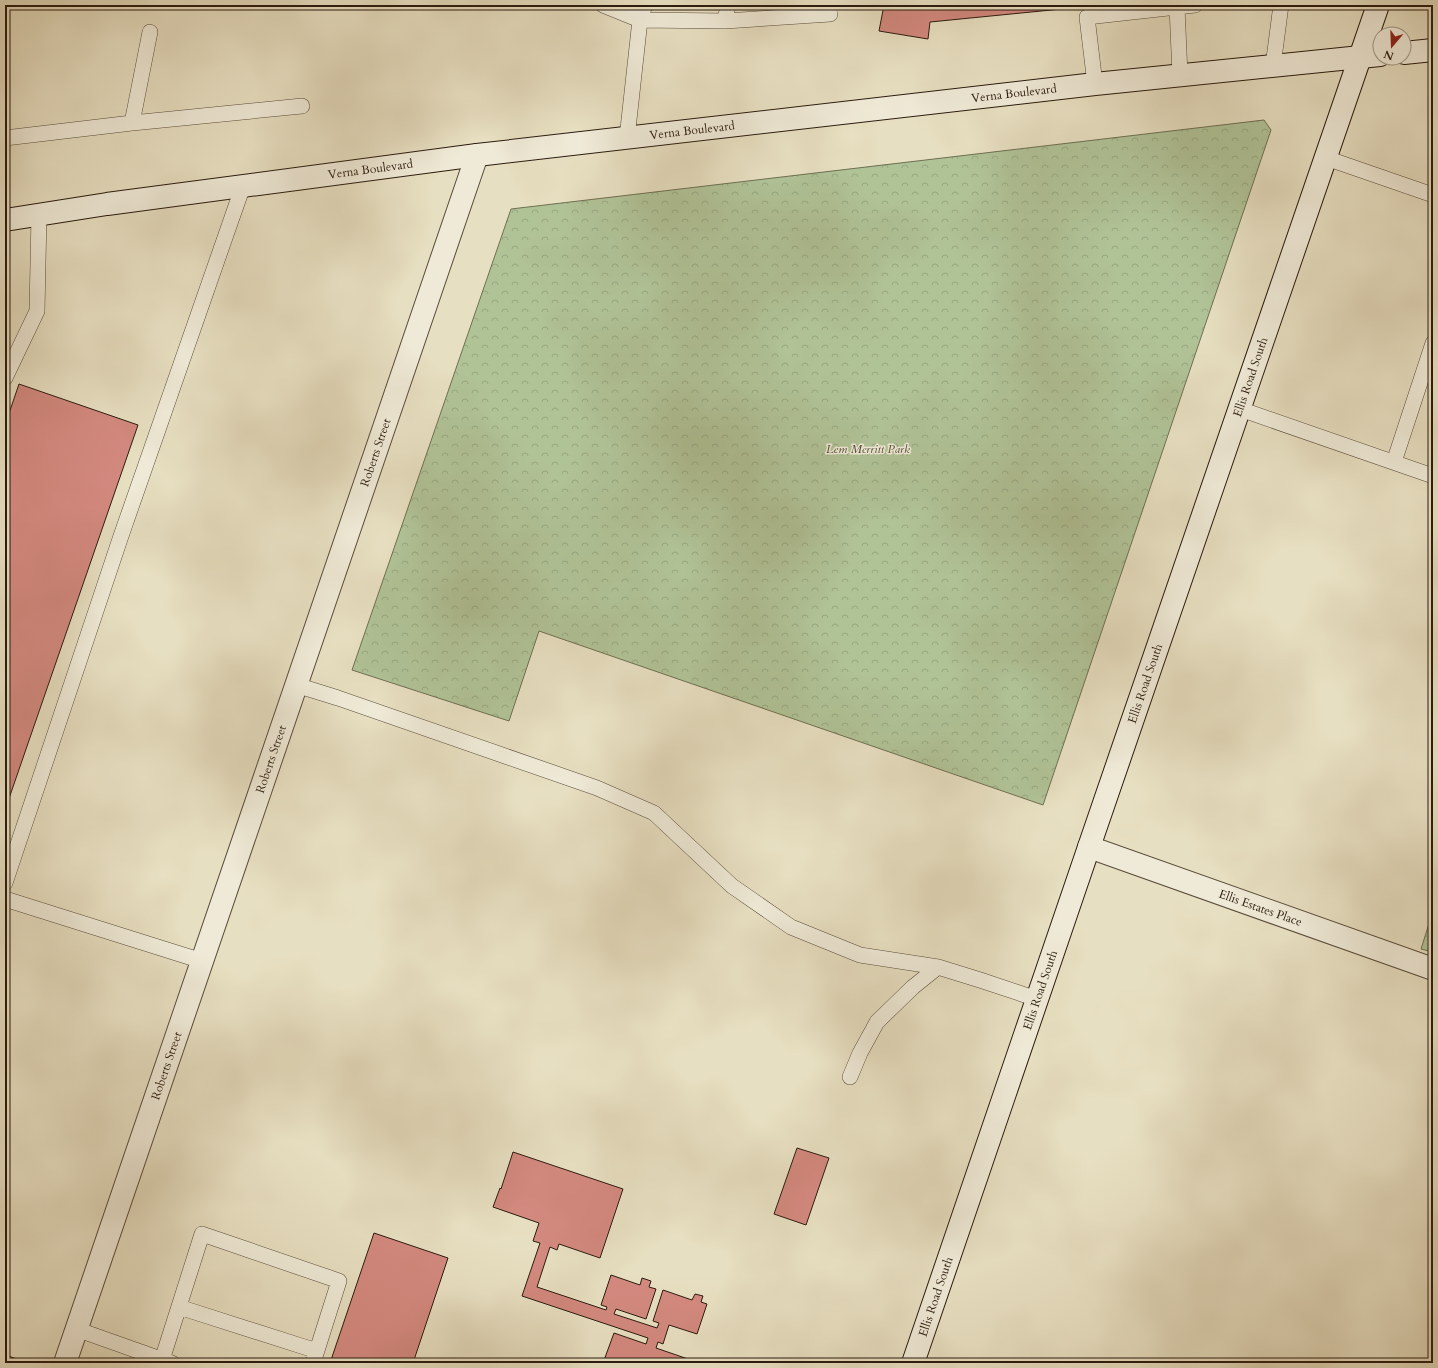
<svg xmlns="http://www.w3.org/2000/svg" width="1438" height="1368" font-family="Cardo,serif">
  <defs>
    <pattern id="forest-firs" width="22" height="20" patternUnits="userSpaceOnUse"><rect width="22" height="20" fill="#b0c397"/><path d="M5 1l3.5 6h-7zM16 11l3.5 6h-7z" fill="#98a781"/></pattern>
    <pattern id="park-crowns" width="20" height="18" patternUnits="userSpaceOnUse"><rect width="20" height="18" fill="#b0c397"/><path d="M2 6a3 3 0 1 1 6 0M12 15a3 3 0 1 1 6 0" fill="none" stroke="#98a781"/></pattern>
  </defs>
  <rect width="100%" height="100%" fill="#e7dfc1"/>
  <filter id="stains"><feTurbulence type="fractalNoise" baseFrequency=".005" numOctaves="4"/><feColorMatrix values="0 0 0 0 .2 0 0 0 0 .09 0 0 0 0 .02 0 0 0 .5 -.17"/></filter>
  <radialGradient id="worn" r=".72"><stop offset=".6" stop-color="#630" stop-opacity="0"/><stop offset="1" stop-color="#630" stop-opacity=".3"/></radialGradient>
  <!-- forest -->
  <path fill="url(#forest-firs)" stroke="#6e6f52" d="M1433,911V952L1421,949Z"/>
  <!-- park -->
  <path fill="url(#park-crowns)" stroke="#6e6f52" d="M1264,120L1271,130L1043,805L539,631L509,721L352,670L511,209Z"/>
  <!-- building -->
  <path fill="#d3897f" stroke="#2b1b0e" d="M884,5H1102L930,22L928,39L879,31Z
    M19,384L138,425L5,810V425Z
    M797,1148L829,1158L806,1225L774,1214Z
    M513,1152L623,1189L600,1258L559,1244L557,1250L550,1247L537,1287L606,1310L607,1307L601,1305L611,1275L640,1285L642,1278L651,1281L649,1287L656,1289L646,1319L616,1309L614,1314L657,1328L659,1323L653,1321L663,1290L692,1300L695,1294L703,1296L701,1302L707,1304L697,1334L669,1325L663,1344L658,1342L656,1348L688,1359L687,1363H603L614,1333L646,1344L648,1338L522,1296L540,1243L533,1241L539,1223L493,1207L500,1188L501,1189Z
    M374,1233L448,1258L413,1363H330Z
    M5,1355L17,1359L16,1363H5Z"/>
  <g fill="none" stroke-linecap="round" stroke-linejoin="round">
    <defs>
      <path id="lane" d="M603,5L640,20L645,5
        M1177,7L1180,75
        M725,21L830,14
        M1273,66L1281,5
        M1095,84L1087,17L1195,5
        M132,123L150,32
        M5,138L132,123L302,106
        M627,138L640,20L725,21L728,5
        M1326,158L1433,195
        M5,378L37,311L39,215
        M1240,409L1433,476
        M1394,462L1433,343
        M296,685L338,698L597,788L654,813L732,886L791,927L860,955L938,967L980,980L1037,999
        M5,883L121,536L243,186
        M5,899L202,961
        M850,1077L860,1053L877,1022L913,987L938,967
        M179,1307L317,1351
        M76,1329L172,1363
        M162,1360L202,1234L339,1281L313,1363"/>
      <g id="street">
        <path id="s1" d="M1089,847L1433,969"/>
        <path id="s2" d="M65,1363L477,155"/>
      </g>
      <g id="secondary">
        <path d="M1404,53L1433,50"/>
        <path id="s3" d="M5,220L107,204L477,155L1095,84L1380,55"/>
        <path id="s4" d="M913,1363L1089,847L1378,5"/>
      </g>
    </defs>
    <!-- lane casing -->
    <use href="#lane" stroke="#5a4c3b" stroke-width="16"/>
    <!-- street casing -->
    <use href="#street" stroke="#5a4c3b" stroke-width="24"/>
    <!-- secondary casing -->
    <use href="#secondary" stroke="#2b1b0e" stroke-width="24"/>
    <!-- lane -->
    <use href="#lane" stroke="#efead7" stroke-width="15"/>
    <!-- street -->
    <use href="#street" stroke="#efead7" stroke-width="22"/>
    <!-- secondary -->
    <use href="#secondary" stroke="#efead7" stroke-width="22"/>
  </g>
  <g text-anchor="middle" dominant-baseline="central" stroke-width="3" stroke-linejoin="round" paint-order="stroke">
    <!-- street labels -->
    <g font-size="12" fill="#2b1b0e" stroke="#efead7">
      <text stroke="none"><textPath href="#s3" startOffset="1017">Verna Boulevard</textPath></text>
      <text stroke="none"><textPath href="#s3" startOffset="693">Verna Boulevard</textPath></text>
      <text stroke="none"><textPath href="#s3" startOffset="369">Verna Boulevard</textPath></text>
      <text stroke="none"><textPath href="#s4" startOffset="1042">Ellis Road South</textPath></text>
      <text stroke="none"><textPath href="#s2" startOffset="962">Roberts Street</textPath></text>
      <text stroke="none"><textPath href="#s4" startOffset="718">Ellis Road South</textPath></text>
      <text stroke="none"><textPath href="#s2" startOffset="638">Roberts Street</textPath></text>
      <text stroke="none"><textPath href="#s1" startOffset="182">Ellis Estates Place</textPath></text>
      <text stroke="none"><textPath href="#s4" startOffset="394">Ellis Road South</textPath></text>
      <text stroke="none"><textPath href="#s2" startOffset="314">Roberts Street</textPath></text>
      <text stroke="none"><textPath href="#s4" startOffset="70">Ellis Road South</textPath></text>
    </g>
    <!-- park labels -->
    <g font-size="12" font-style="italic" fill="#534d37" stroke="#efead7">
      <text x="868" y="449">Lem Merritt Park</text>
    </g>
  </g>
  <!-- margin -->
  <rect width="1438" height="1368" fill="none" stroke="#e7dfc1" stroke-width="20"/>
  <rect x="6" y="6" width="1426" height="1356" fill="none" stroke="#2b1b0e" stroke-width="2"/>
  <rect x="10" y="10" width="1418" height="1348" fill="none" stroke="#2b1b0e"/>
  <!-- north arrow -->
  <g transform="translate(1392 46) rotate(199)"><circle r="19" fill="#efead7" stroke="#a19787"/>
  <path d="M0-3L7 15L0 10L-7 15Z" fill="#8f2418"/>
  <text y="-6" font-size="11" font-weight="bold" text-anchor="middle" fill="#2b1b0e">N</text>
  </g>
  <rect width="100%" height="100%" filter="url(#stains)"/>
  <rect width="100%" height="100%" fill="url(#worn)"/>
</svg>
